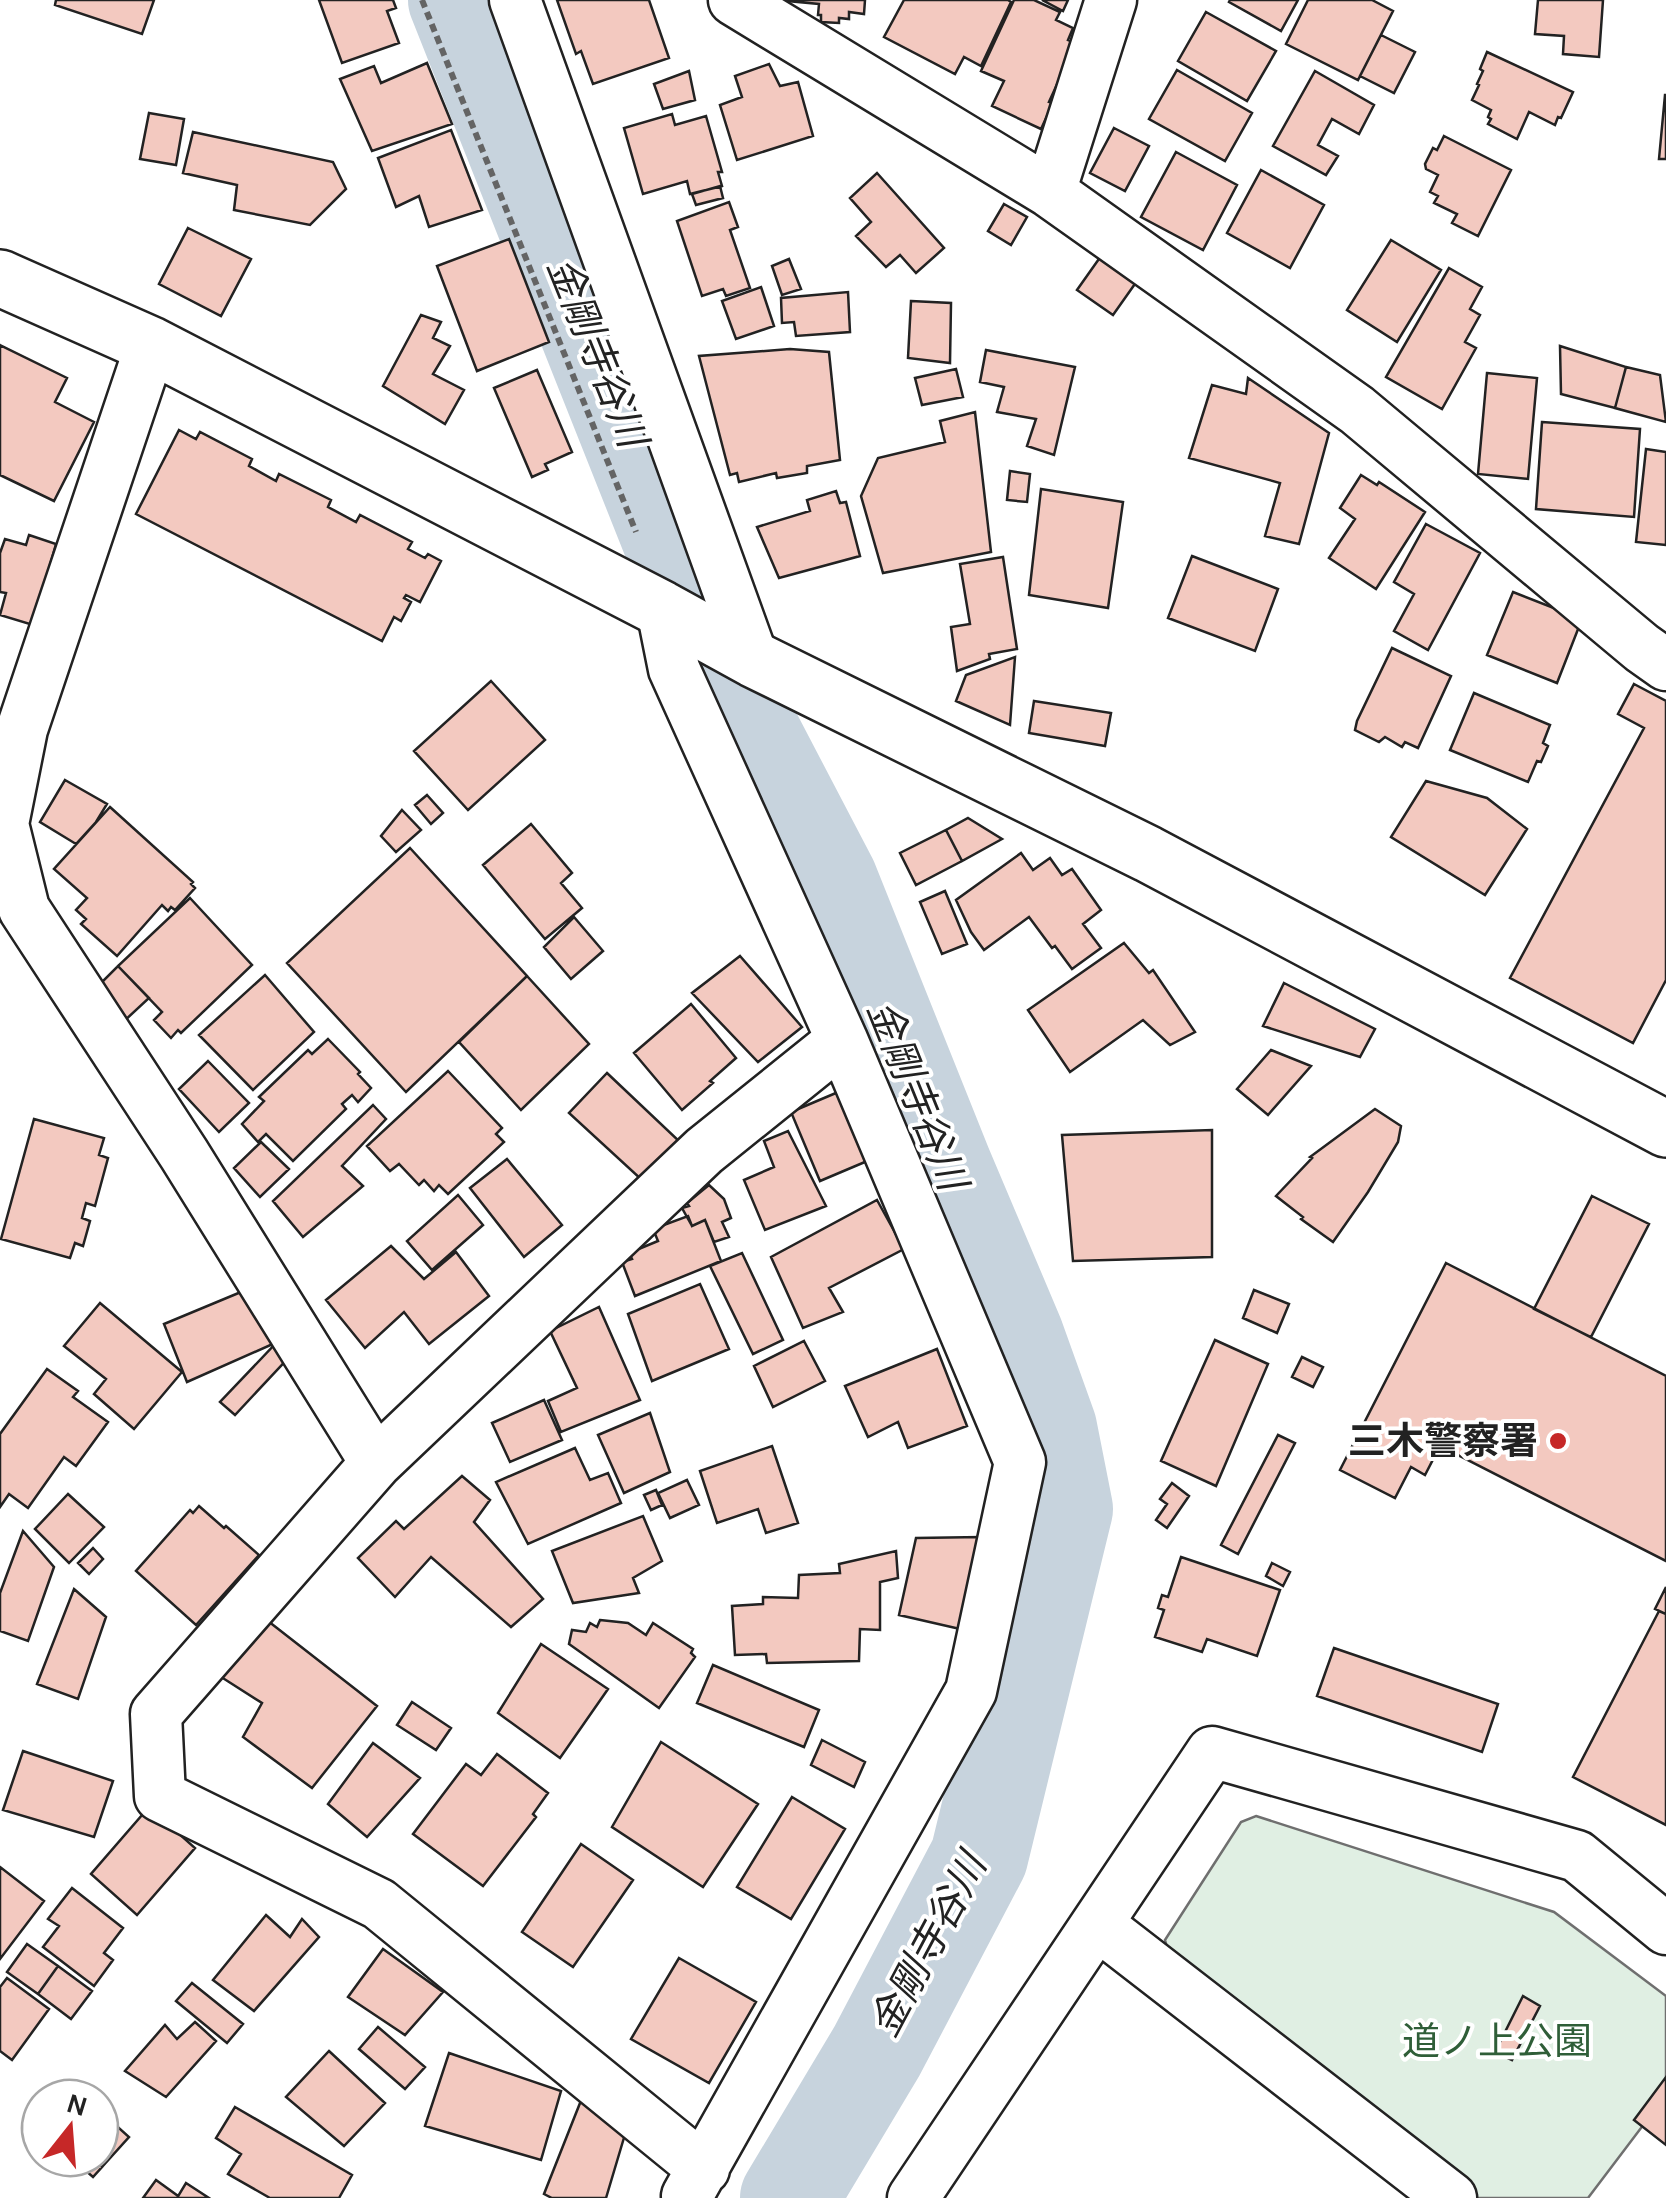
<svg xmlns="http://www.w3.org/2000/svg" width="1666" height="2198" font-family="Karla,'Noto Sans JP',sans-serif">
  <rect width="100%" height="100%" fill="#fff"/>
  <!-- green -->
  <path fill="#e0efe3" stroke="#6f6f6f" stroke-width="2.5" d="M1256,1816L1554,1912L1666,1996V2095L1588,2198H1475L1173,1969L1165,1940L1241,1822Z"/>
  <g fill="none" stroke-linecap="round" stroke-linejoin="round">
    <!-- river -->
    <path stroke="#c7d3dd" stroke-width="98" d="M457,0L737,705L829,881L943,1166L1015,1336L1048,1428L1064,1509L979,1857L877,2051L789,2198"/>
  </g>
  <!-- building -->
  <path fill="#f3c9c0" stroke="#222" stroke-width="2.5" d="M56,0H154L142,34L55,5Z
    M319,0H393L396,8L387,11L399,43L342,63Z
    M557,0H649L669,58L593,84L581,51L576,54Z
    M776,0H865L864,14L849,12V19L839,18V23L821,22V15H818L819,4Z
    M904,0H1008L1011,2L981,66L964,57L955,74L884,37Z
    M1014,0H1034L1060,12L1056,20L1073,28L1068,40L1076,43L1049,102L1053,103L1041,129L992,106L1004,81L981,71Z
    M1042,0H1068L1063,11Z
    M1230,0H1298L1281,31L1229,2Z
    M1308,0H1372L1393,11L1358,80L1286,44Z
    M1538,0H1603L1599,57L1563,54L1564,36L1535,34Z
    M1206,12L1276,51L1247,101L1178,61Z
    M1381,35L1415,52L1394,93L1360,76Z
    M1487,52L1573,92L1561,118L1558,117L1555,125L1529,112L1517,139L1488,124L1491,119L1488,117L1491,110L1472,100L1479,85L1477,84L1483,71L1480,69Z
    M427,63L452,124L372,151L340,79L374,66L381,83Z
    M769,64L780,86L798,82L813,136L737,160L720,105L742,97L735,76Z
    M1177,70L1252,113L1225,161L1149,119Z
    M689,71L695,100L663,109L654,84Z
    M1315,71L1374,105L1359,134L1332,119L1318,145L1338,156L1326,175L1273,146Z
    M1665,95H1666V159H1659Z
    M149,113L184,119L176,165L140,159Z
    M672,114L675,125L706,116L722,172H718L722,186L690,194L687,181L643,194L624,128Z
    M1114,128L1149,146L1125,191L1090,173Z
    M451,130L482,210L429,227L419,196L396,207L378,158Z
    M193,132L333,162L346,189L310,225L234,210L237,185L183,173Z
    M1444,136L1511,170L1478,236L1452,223L1457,214L1434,203L1438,196L1430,192L1438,175L1426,169L1425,164L1433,148L1437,150Z
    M1176,152L1237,185L1203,250L1141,217Z
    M1261,170L1324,205L1290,268L1227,233Z
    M877,173L944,248L916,273L900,255L886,267L856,236L871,222L850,198Z
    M720,186L723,198L696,205L692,194Z
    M729,202L738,227L730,230L750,288L726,296L723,289L702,296L677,221Z
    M1004,204L1027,217L1011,245L988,231Z
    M188,228L251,259L221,316L159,284Z
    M509,239L549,342L477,371L437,266Z
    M1391,240L1441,270L1397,342L1347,310Z
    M1101,256L1137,281L1113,315L1077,290Z
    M789,259L801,289L782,295L772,266Z
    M1449,268L1482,287L1470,309L1480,315L1465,342L1476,348L1442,409L1386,377Z
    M761,287L774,326L736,339L722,301Z
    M848,292L850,332L796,336L794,322L782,323L781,298Z
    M911,301L951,303L950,363L908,358Z
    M421,315L441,322L433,338L450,346L433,374L464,390L445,424L383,386Z
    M0,345L67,378L55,402L94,422L54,501L0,475Z
    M1560,346L1626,367L1615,408L1561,394Z
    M790,349L829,352L840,460L807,466V473L777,478L776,473L739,482L737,473L730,475L699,356Z
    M986,350L1075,367L1054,455L1027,446L1036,419L997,412L1004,387L980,382Z
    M1626,367L1660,375L1666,422L1615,408Z
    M956,369L963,397L922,405L915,378Z
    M537,370L572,452L545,464L548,470L532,477L494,388Z
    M1487,373L1537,378L1528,479L1478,474Z
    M1248,378L1329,433L1299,544L1265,536L1280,483L1189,458L1212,385L1246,394Z
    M975,412L991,552L883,573L861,496L878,458L945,442L940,421Z
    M1542,422L1640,429L1634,517L1536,509Z
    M179,430L196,439L200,432L252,459L249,466L276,481L279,474L331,500L328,507L356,522L360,515L412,542L408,549L425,558L428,554L441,561L420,602L406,595L404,598L411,602L401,621L394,617L382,641L136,514Z
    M1646,449L1666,452V545L1636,542Z
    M1010,471L1030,474L1027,502L1007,500Z
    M1361,475L1377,485L1379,482L1425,512L1376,589L1329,558L1355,519L1340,508Z
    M1041,489L1123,502L1108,608L1029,595Z
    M836,491L840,503L846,502L860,556L779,578L757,527L810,511L807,500Z
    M1426,524L1480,553L1428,650L1394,631L1414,594L1394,582Z
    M29,535L56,544L33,625L0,615L6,593L0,592V553L5,539L26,545Z
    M1192,556L1278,589L1255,651L1168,618Z
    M1003,557L1017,649L989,654L990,659L957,671L951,627L970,624L960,564Z
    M1513,592L1582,619L1557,683L1487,655Z
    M1392,648L1451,676L1418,748L1405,742L1402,747L1385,737L1379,742L1355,730L1357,721Z
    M1015,657L1010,725L956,701L966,675Z
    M491,681L545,740L468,810L414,751Z
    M1634,684L1666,701V980L1633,1043L1510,978L1644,728L1618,714Z
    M1474,693L1550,725L1543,743L1548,746L1541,762L1537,761L1528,782L1450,750Z
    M1034,701L1111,713L1105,746L1029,733Z
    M65,780L107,804L96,822L76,844L40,822Z
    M1426,781L1487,798L1527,829L1485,895L1391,837Z
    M427,795L443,813L431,824L415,805Z
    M110,807L193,882L191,884L195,888L175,910L171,907L168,911L162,905L117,956L81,924L86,919L76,910L87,898L54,869Z
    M402,810L421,830L396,852L381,836Z
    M968,818L1002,839L962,861L946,830Z
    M531,824L572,873L561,883L582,908L545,939L483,865Z
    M946,830L962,861L916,885L900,853Z
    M410,848L527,976L406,1092L287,963Z
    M1021,853L1033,870L1050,858L1062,875L1072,869L1101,910L1083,924L1101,948L1072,969L1055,946L1052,948L1029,917L984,950L971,932L956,900Z
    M945,891L967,944L942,954L920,902Z
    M190,898L252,965L181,1033L178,1030L171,1038L154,1020L162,1012L118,966Z
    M574,917L603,951L571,979L544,947Z
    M1124,943L1149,973L1153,970L1195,1032L1170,1045L1143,1020L1070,1072L1028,1010Z
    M740,956L802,1027L758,1062L692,993Z
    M118,966L149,998L122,1023L93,991Z
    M265,975L314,1032L253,1090L199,1035Z
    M527,976L589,1044L521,1110L459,1042Z
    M1284,983L1375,1029L1360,1057L1263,1026Z
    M691,1004L736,1058L710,1081L713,1083L682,1110L634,1053Z
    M328,1039L360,1072L358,1074L371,1088L358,1102L352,1095L342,1104L346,1109L293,1161L266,1134L258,1142L242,1124L264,1101L259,1097L308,1050L312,1054Z
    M1271,1050L1311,1066L1268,1115L1237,1089Z
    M208,1061L249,1103L219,1132L179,1089Z
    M448,1071L502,1128L496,1134L504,1142L448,1194L439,1185L434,1191L424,1180L419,1185L399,1164L390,1171L367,1146Z
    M607,1073L680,1142L643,1181L569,1113Z
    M843,1090L872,1159L820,1181L791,1112Z
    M373,1105L386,1119L342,1166L363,1186L303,1237L273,1201Z
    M1375,1109L1401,1126L1398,1142L1368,1192L1333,1242L1301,1219L1303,1217L1276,1196L1312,1158L1310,1157Z
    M34,1119L104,1138L99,1155L108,1158L95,1206L86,1203L82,1218L90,1221L83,1246L75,1243L70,1258L1,1239Z
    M1212,1130V1257L1073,1261L1062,1135Z
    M788,1131L826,1206L765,1230L744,1180L774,1167L764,1141Z
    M261,1142L289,1169L260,1197L234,1168Z
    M507,1159L562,1225L524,1257L470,1188Z
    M709,1185L724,1199L731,1218L722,1222L729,1237L714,1242L705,1220L692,1226L682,1208L689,1206L687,1203Z
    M458,1195L483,1225L432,1270L407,1241Z
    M1592,1196L1649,1224L1591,1337L1534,1309Z
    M877,1200L904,1249L829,1288L843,1312L803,1328L771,1257Z
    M688,1216L692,1226L705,1220L721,1261L635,1296L622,1262L632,1259L629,1253L658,1241L653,1229Z
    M391,1246L424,1279L456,1252L489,1296L429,1344L404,1312L365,1348L326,1300Z
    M742,1253L783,1340L753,1354L710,1266Z
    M1446,1263L1666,1376V1561L1440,1446L1425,1475L1411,1467L1395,1498L1340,1470Z
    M700,1284L729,1349L652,1381L628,1314Z
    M253,1287L275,1343L187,1382L164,1324Z
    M1254,1290L1289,1304L1277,1333L1243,1318Z
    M100,1303L182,1372L134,1429L94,1394L106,1379L64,1346Z
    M599,1307L640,1400L561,1432L548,1401L577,1388L550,1331Z
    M1215,1340L1268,1364L1216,1486L1161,1461Z
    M278,1341L292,1354L235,1415L220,1402Z
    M804,1341L825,1381L773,1407L754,1366Z
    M937,1349L967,1426L908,1448L898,1422L868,1437L845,1386Z
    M1302,1357L1323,1367L1313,1387L1292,1377Z
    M47,1369L78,1391L73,1397L108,1422L76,1466L64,1457L28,1508L9,1494L0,1507V1434Z
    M544,1400L562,1440L510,1462L492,1423Z
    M650,1413L670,1472L624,1493L598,1435Z
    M1278,1435L1295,1443L1238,1554L1221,1545Z
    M772,1446L798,1523L766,1533L758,1509L717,1523L700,1471Z
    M575,1448L590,1480L608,1473L621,1503L528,1544L496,1482Z
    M462,1476L490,1500L474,1522L543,1599L511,1627L431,1557L395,1597L358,1558L396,1521L404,1529Z
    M687,1480L699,1505L670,1518L658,1493Z
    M1172,1483L1189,1496L1167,1528L1156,1520L1167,1504L1160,1499Z
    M656,1490L662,1505L651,1510L644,1495Z
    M68,1494L104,1527L69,1563L35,1529Z
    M199,1506L224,1528L226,1526L259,1555L196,1625L136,1571L190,1510L193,1513Z
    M643,1516L662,1561L633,1578L639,1593L573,1603L552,1551Z
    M23,1531L54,1567L28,1641L0,1631V1593Z
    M981,1537L960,1629L899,1615L916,1538Z
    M93,1548L103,1559L89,1574L78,1563Z
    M896,1551L898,1578L880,1582V1630L860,1629L859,1661L767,1663L766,1654L735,1655L732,1606L763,1604V1597L798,1598L799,1575L840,1573L839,1564Z
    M1181,1557L1280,1590L1257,1656L1207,1639L1202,1652L1155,1637L1164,1610L1158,1608L1162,1595L1168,1597Z
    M1272,1563L1290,1572L1283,1586L1266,1576Z
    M1666,1587V1614L1655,1609Z
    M74,1589L106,1617L78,1699L37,1684Z
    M1659,1611L1666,1614V1825L1573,1777Z
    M259,1614L377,1706L312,1788L243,1737L262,1703L218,1675Z
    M600,1620L628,1623L646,1635L653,1623L693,1649L691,1653L695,1657L659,1708L569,1644L572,1630L586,1632L590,1623L597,1627Z
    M541,1644L608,1689L560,1758L498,1713Z
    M1334,1648L1498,1704L1482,1752L1317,1696Z
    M713,1665L819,1710L804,1747L697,1703Z
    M412,1702L451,1728L436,1750L397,1725Z
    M822,1740L865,1762L854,1787L811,1765Z
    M661,1742L758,1804L703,1887L612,1827Z
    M373,1743L420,1778L367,1837L328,1804Z
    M23,1751L113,1781L94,1837L3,1810Z
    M497,1754L548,1793L533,1814L536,1817L483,1886L413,1834L466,1764L481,1775Z
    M792,1797L845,1829L791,1919L737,1887Z
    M149,1807L195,1848L137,1915L91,1874Z
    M581,1844L633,1880L573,1967L522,1932Z
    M0,1867L44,1901L0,1959Z
    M72,1888L123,1928L104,1953L113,1960L94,1986L43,1947L59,1926L48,1919Z
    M266,1915L290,1937L302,1919L319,1937L254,2011L213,1980Z
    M27,1944L58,1966L38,1994L7,1972Z
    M383,1949L443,1992L405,2035L348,1997Z
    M679,1958L756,2002L709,2083L631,2039Z
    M58,1966L92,1991L71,2019L38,1994Z
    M7,1978L49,2009L12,2060L0,2051V1987Z
    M192,1983L243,2024L227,2043L176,2001Z
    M1523,1996L1540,2006L1512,2060L1495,2052Z
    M195,2022L216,2041L166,2097L125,2071L165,2025L177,2039Z
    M378,2027L425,2067L405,2089L359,2049Z
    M329,2051L385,2103L344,2146L286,2097Z
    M449,2053L561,2091L541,2160L425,2126Z
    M1666,2077V2145L1634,2120Z
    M584,2093L626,2131L606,2198H552L544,2194Z
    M235,2107L352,2175L339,2198H270L228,2174L241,2154L216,2138Z
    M100,2111L129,2137L102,2167L93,2158H100Z
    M71,2158H93L102,2167L93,2177Z
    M156,2180L178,2196L177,2198H143Z
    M186,2183L209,2198H177Z"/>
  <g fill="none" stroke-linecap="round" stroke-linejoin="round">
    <defs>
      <path id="street" d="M515,0L753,659
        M734,0L1050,192L1357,410L1642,648L1666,665
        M1050,192L1111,0
        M151,345L22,729L3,824L24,909L184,1154L376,1463L156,1714L160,1796L379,1904L704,2169
        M662,609L674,669L842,1040L1020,1462L971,1691L687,2196
        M376,1463L704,1151L842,1040
        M1097,1924L1451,2198
        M913,2198L1212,1752L1577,1856L1666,1929"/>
      <path id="secondary" d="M0,278L151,345L662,609L753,659L1148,854L1666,1129"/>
    </defs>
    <!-- street casing -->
    <use href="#street" stroke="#222" stroke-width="55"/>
    <!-- secondary casing -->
    <use href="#secondary" stroke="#222" stroke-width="60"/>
    <!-- path -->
    <path stroke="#646464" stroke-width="6" stroke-dasharray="8 5" stroke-linecap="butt" d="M422,0L636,532"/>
    <!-- street -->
    <use href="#street" stroke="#fff" stroke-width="50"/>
    <!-- secondary -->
    <use href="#secondary" stroke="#fff" stroke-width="55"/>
  </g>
  <!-- markers -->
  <circle fill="#c62828" stroke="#fff" stroke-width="4" cx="1558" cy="1441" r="10"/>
  <g text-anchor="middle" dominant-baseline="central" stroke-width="8" stroke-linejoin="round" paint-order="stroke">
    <!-- poi labels -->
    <g font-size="38" font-weight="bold" fill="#222" stroke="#fff" text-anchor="end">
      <text x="1538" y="1441">三木警察署</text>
    </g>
    <!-- park labels -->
    <g font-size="38" fill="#2f5e38" stroke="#fff">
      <text x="1497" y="2041">道ノ上公園</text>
    </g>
    <!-- water labels -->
    <g font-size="40" font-style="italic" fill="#222" stroke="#fff">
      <text transform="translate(597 352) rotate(68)">金剛寺谷川</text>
      <text transform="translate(917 1095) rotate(68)">金剛寺谷川</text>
      <text transform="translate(928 1945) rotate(-62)">金剛寺谷川</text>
    </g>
  </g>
  <!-- north arrow -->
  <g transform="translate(70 2128) rotate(17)"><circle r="48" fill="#ffffff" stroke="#a7a7a7" stroke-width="2.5"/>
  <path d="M0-8L18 38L0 25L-18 38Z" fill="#c62828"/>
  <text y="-15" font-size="28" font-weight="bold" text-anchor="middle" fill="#222222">N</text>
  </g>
</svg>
